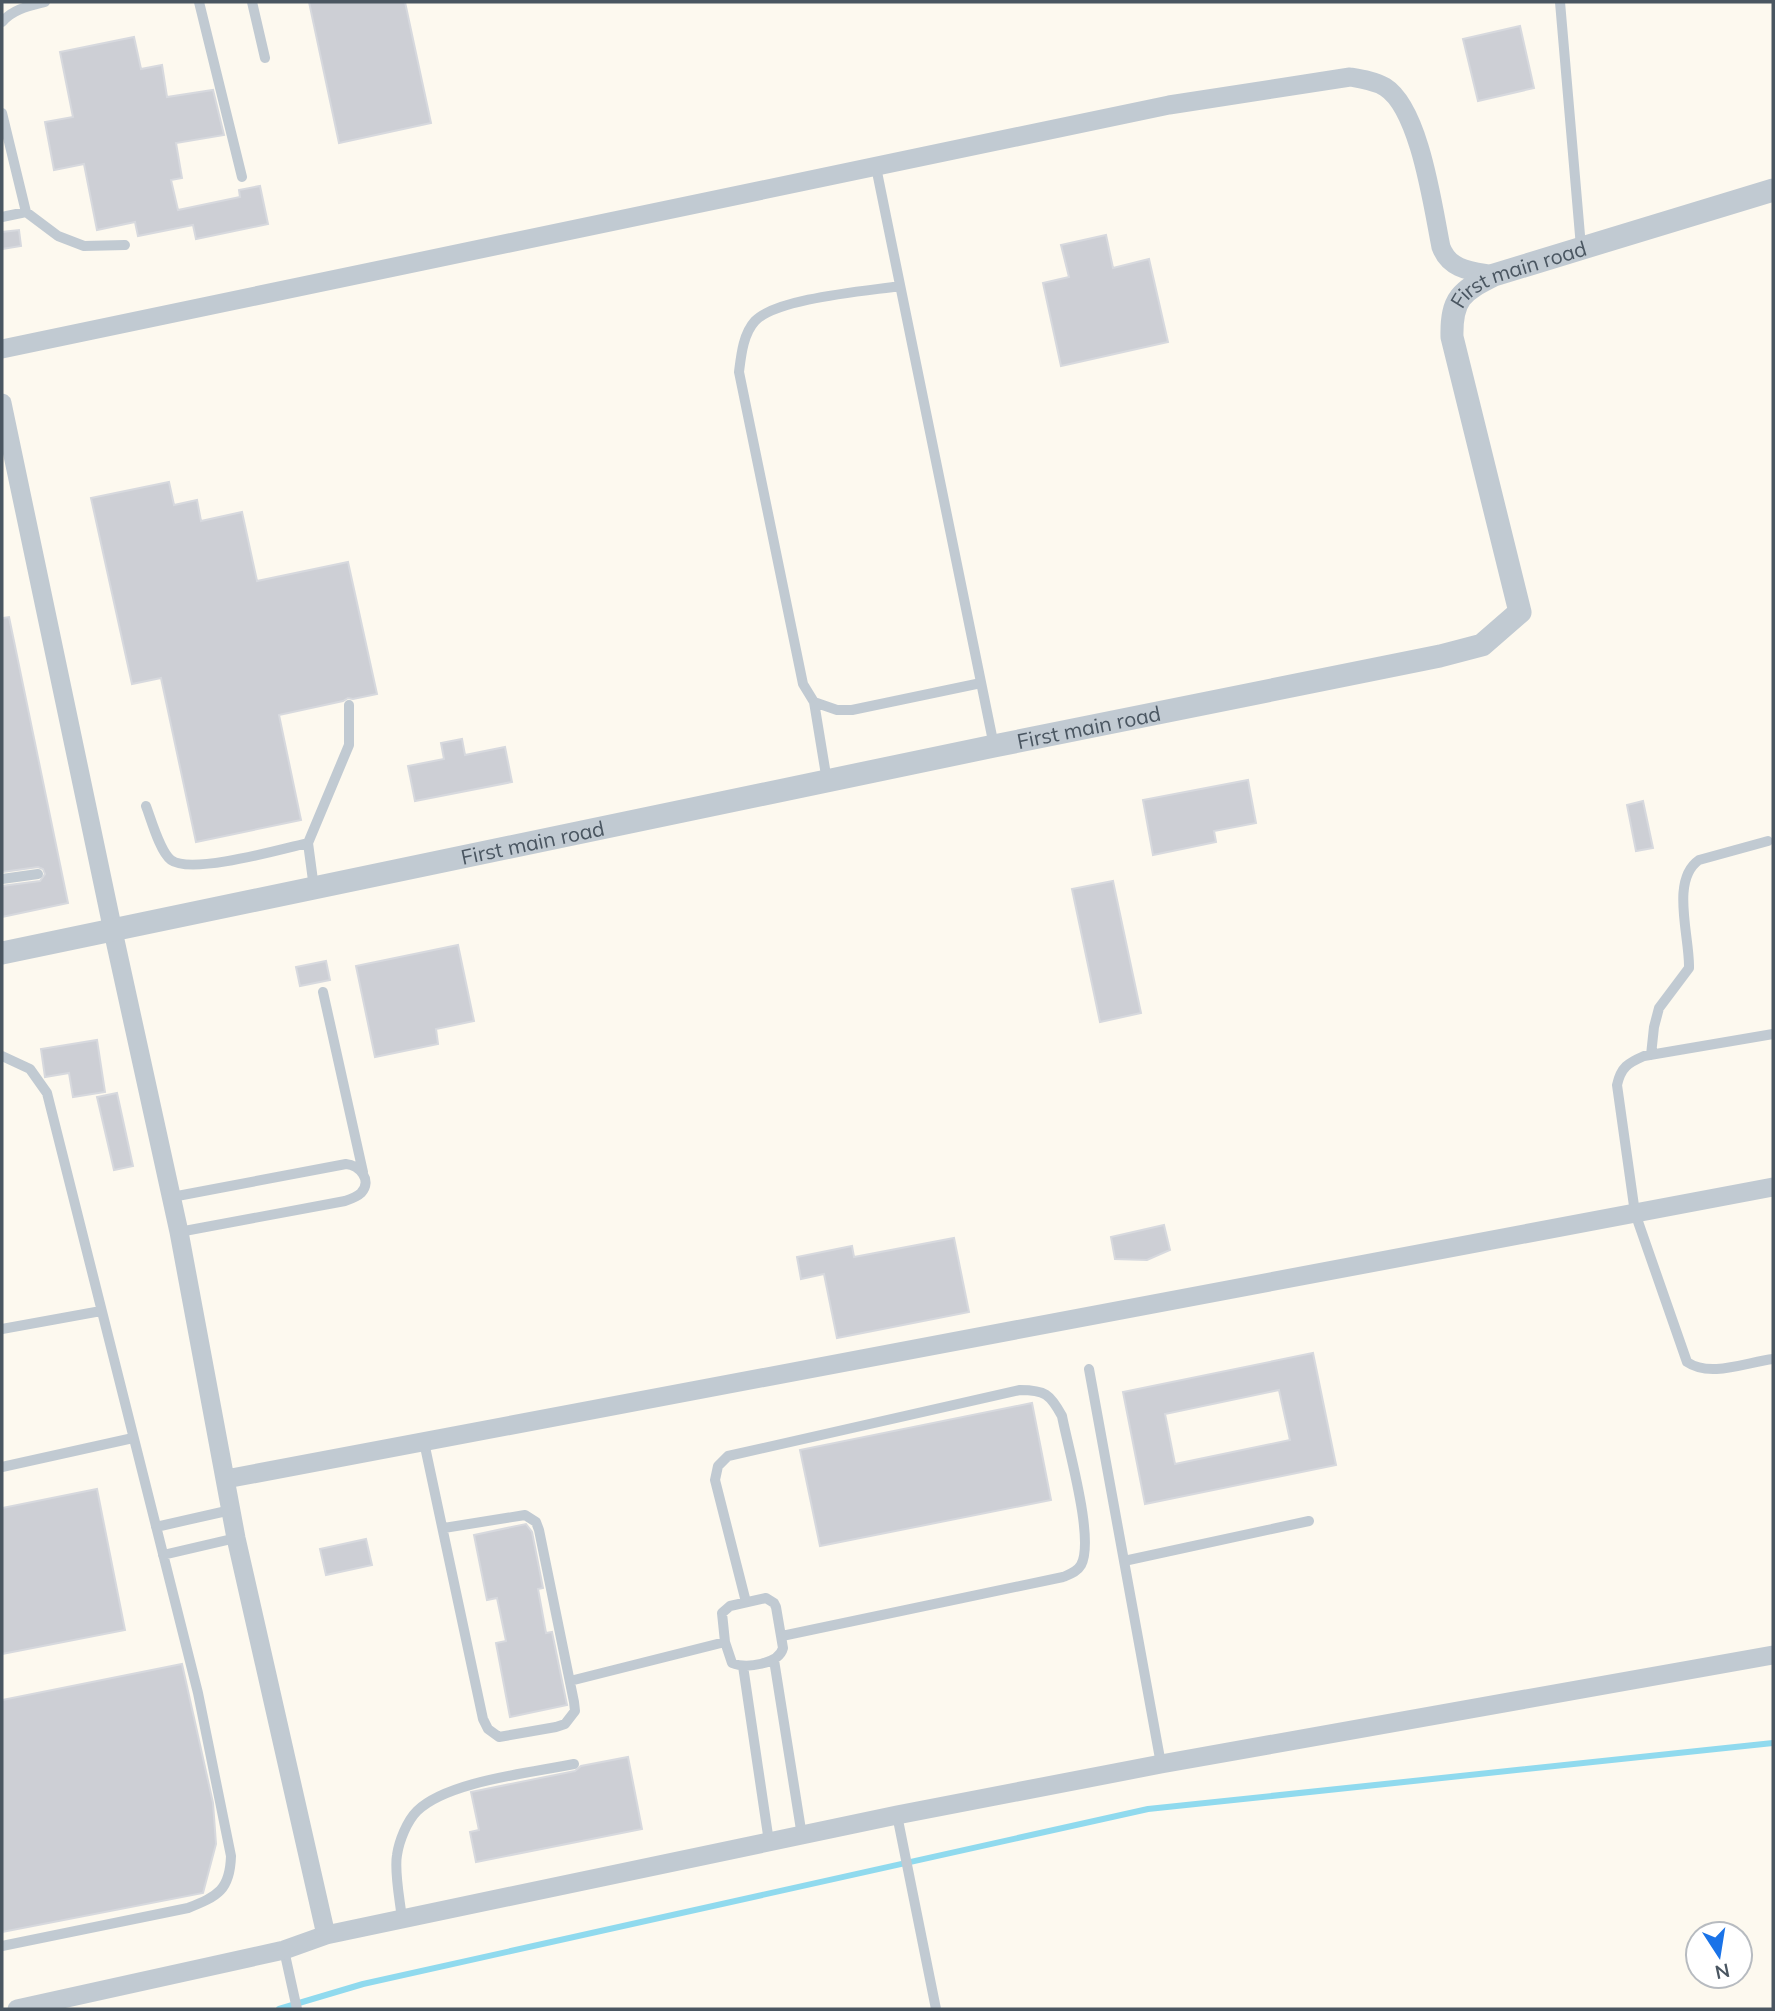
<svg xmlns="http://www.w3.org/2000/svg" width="1775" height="2011" font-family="Mulish,sans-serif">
  <rect width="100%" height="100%" fill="#f5f3f3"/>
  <!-- commercial -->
  <path fill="#fdf9ef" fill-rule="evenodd" d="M2,2H1773V2009H2ZM1698,1934H1740V1976H1698Z"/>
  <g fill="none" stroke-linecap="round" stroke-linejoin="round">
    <!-- stream -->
    <path stroke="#90daee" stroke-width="6" d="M279,2009L363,1984L1148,1809L1773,1743"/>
  </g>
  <!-- building -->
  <path fill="#cdcfd5" stroke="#d7d9de" stroke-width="2" fill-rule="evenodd" d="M309,2H405L431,123L339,143Z
    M1520,26L1534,88L1478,101L1463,39Z
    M134,37L141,69L162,65L167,97L213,90L224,135L176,143L182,178L171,180L178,210L240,197L239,190L260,186L268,224L196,239L193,225L138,236L135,222L97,230L84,164L54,170L45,122L73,117L60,52Z
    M19,230L21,246L2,249V232Z
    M1106,235L1113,268L1149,259L1168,342L1061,366L1043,283L1069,277L1061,245Z
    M169,482L174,505L197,500L201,521L242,512L257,581L348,562L377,694L353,699L348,698L343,701L279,715L301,820L196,842L161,678L132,684L91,498Z
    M9,617L68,903L2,917V886L40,881L45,874L43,869L38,867L2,872V618Z
    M462,739L465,755L505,747L512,782L415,801L408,766L444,759L441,743Z
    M1248,780L1256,823L1214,831L1216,842L1153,855L1143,800Z
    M1643,801L1653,848L1636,851L1627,805Z
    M1113,881L1141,1013L1100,1022L1072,889Z
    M458,945L474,1021L436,1029L438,1044L375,1057L356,966Z
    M326,961L330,980L300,986L296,967Z
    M97,1040L105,1092L73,1097L69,1073L45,1077L41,1049Z
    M117,1093L133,1166L114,1170L97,1097Z
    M1164,1225L1170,1250L1147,1260L1115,1259L1111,1237Z
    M954,1238L969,1312L837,1338L824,1274L801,1279L797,1257L852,1246L854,1257Z
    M1313,1353L1336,1465L1145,1504L1123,1392ZM1279,1390L1290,1440L1175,1464L1165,1414Z
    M1032,1403L1051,1500L820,1546L800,1450Z
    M97,1489L125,1630L2,1654V1508Z
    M526,1524L532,1532L543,1588L538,1589L546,1633L552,1632L567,1705L510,1717L496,1643L506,1641L497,1598L487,1600L474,1535Z
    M366,1539L372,1565L326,1575L320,1549Z
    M182,1664L213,1803L216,1844L203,1893L2,1932V1700Z
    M628,1757L642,1829L476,1862L470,1832L479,1830L471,1792L575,1771L581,1766Z"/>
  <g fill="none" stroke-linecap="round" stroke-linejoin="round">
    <!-- service -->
    <path stroke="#c1cad2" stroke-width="10" d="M199,2L242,177
      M252,2L265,58
      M1560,2L1581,247
      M2,22C13,9 29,6 45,2
      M2,113L26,212L2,217
      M876,167L994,746
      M26,212L58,236L84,246L125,245
      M900,286C867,291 777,298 755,321C743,334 741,356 739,372L803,684L814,702L837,710H852L981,683
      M814,702L827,781
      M146,806C151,819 160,852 171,860C191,875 282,849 308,843
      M2,879L38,874
      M314,888L308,843L349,745V705
      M323,992L363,1172
      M1773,1034L1644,1056C1628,1063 1621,1067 1617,1085L1635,1213L1687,1362C1710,1378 1747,1362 1773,1359
      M1651,1055L1654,1027L1659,1008L1689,968C1690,937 1670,880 1699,860L1768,841
      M2,1056L30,1069L47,1093L198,1693L231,1856C230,1890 218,1896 188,1908L2,1946
      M172,1197L346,1164C359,1165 373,1180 361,1193C357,1197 351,1199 345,1201L179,1232
      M2,1329L101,1311
      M1089,1369L1161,1764
      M424,1442L483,1719L488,1729L499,1737L556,1727L565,1724L575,1711L574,1702L539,1530L536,1522L525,1515L444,1528
      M2,1467L133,1438
      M156,1527L231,1510
      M163,1555L236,1538
      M1124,1561L1309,1521
      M766,1598L774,1603L776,1607L783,1648C779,1664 746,1669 732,1663L725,1642L722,1613L730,1606Z
      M746,1602L715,1480L718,1466L728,1456L1020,1390C1045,1390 1050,1394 1062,1416C1068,1448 1095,1540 1081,1565C1077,1572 1070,1574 1063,1577L782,1636
      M774,1660L802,1836
      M743,1666L769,1842
      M570,1681L725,1642
      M897,1815L936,2009
      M402,1919C400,1900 394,1872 397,1855C399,1841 407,1821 417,1811C448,1781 531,1773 574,1764
      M284,1950L297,2009"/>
    <!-- minor -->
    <path stroke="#c1cad2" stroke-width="19" d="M2,349L1169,105L1350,77C1362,79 1375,81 1385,87C1420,109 1433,208 1441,247C1450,271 1473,271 1494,275
      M2,403L113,931L179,1232L236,1538L326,1935
      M226,1479L1773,1187
      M17,2009L284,1950L326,1935L897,1815L1161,1764L1773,1655"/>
    <!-- tertiary -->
    <path stroke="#c1cad2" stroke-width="23" id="s1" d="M2,953L994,746L1440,656L1482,645L1520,612L1452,337C1451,298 1462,291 1494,275L1773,190"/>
  </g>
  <g text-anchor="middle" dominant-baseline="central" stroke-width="7" stroke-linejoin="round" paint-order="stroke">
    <!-- street labels -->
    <g font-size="21" fill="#4a5661" stroke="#fff">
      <text stroke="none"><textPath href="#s1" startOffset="1950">First main road</textPath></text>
      <text stroke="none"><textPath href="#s1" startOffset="1110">First main road</textPath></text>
      <text stroke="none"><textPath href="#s1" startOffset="542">First main road</textPath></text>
    </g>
  </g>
  <!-- border -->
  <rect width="1775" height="2011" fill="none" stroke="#4a5661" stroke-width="7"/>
  <!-- north arrow -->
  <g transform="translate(1719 1955) rotate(168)"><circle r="33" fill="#ffffff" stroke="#b7bbc0" stroke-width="2"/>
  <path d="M0-5L12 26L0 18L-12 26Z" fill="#1a73e8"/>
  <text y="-10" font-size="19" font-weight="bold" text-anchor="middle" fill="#4a5661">N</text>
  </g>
</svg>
